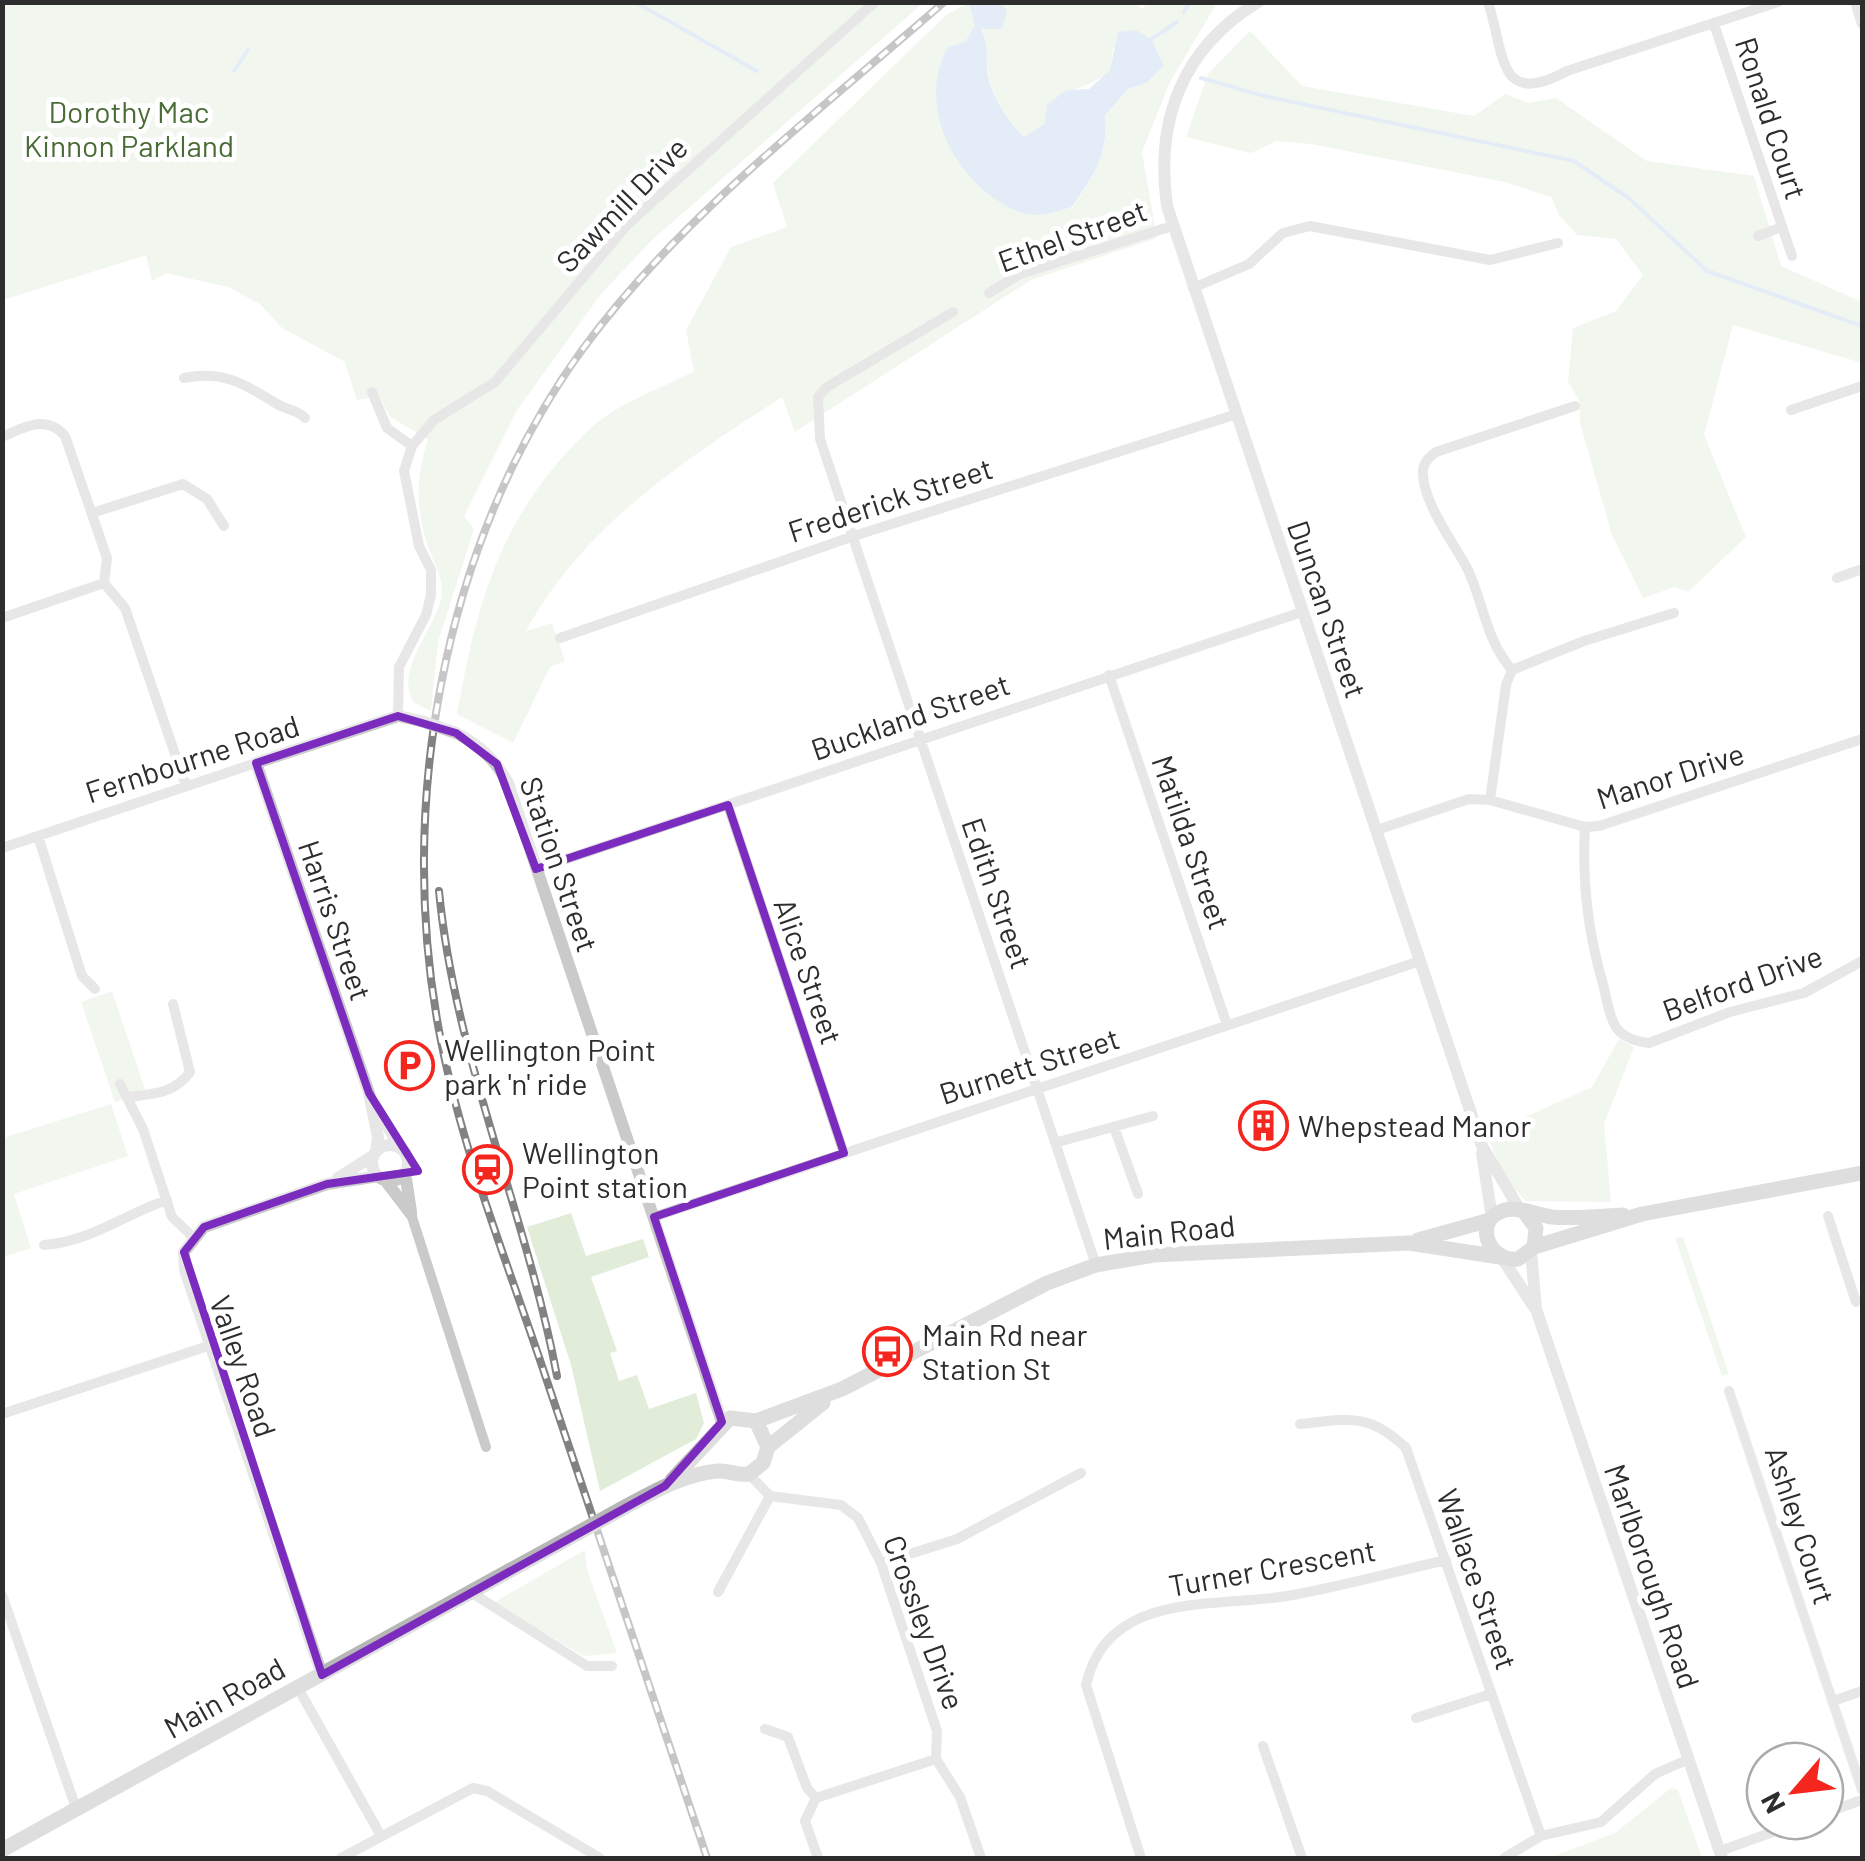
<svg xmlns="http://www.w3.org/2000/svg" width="1865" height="1861" font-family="Barlow,sans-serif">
  <rect width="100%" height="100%" fill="#fff"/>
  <!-- green -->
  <path fill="#e1ecd9" d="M1132,2L1143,9L1147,3H1217L1170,82L1142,152L1157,238L1031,280L795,432L782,397C683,461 584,525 526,631L552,623L565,661L550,667L513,743L457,714C478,597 502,511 592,427C618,403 663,388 694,371L686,330L731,247L787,227L773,183L946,15L969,3L976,26L965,42V169C1004,204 1018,221 1073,207C1093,177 1109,154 1105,117L1128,89L1146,83L1164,66L1152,40L1113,49L1111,70C1088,89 1071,87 1047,104L1044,124L1025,138C1010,125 992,94 988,75C985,57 989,46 981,28L1007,12L1002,3Z
    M2,3H923L652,240L601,294L517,410L464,516L474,529L438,642L431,711L413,702C395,669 434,631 441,599C445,579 434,565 428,546C415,509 416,476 428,439L390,417L379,396L357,400L345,362L282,328L260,304L228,287L166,273L152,281L146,255L3,300Z
    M1250,31L1302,86L1474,116L1505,94L1529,103L1556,98L1647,161L1754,176L1781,266L1862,302V363L1733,325L1704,435L1746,537L1688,592L1675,587L1643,598L1612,535L1580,423L1579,400L1568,382L1573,328L1616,311L1643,275L1616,239L1577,235L1559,215L1551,197L1505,182L1311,144L1276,141L1251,153L1186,137L1208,74Z
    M112,991L146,1092L115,1102L81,1002Z
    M1619,1039L1634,1047L1604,1124L1611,1202L1526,1201L1503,1176L1487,1134L1592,1087Z
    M111,1104L128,1156L14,1194L31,1248L3,1257V1138Z
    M571,1213L586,1256L643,1239L649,1257L591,1277L617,1351L610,1353L619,1381L637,1375L649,1409L696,1393L704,1423L696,1439L600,1491L571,1365L527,1227Z
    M1683,1237L1729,1374L1722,1376L1675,1238Z
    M585,1550L587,1570L617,1653L584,1656L493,1603Z
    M1671,1788L1678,1790L1702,1858H1549L1615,1833Z"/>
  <!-- water -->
  <path fill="#c3d8ee" d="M969,3H1002L1007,12L1002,29H981C990,47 985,58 988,76C992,95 1010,125 1024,137L1044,124L1047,104L1067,90L1089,89L1110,70L1118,32L1136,30L1152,40L1164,66L1146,83L1128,89L1105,116C1109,154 1093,177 1072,207C1055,212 1037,219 1019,212C957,187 914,107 948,47L965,42L975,26Z"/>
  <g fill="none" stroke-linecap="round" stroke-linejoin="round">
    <!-- stream -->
    <path stroke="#c3d8ee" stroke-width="4" d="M635,2L757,71
      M1184,12L1189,2
      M1148,41L1177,22
      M234,71L248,50
      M1201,78L1264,96L1574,161L1630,199L1707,271L1862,326"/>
    <!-- minor -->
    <path stroke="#cacaca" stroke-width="10" d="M1488,2C1505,54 1497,109 1567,71L1778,2
      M1855,2L1862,24
      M1714,24L1792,256
      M1758,236L1782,227
      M1193,288L1249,264L1283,233L1310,226L1490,260L1558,243
      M989,293L1020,274L1172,226
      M953,312L827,387L818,397L820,439L1096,1265
      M184,378C223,370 245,384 277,404C287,410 298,410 305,418
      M372,392L387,428L412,446L404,471L419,546L431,570V595L426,615L399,667L398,716
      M1791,410L1862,386
      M2,437C25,427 46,414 65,436L107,558L104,583L125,608L186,786
      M412,446L434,420L495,382L628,224L875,2
      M92,513L183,484L207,499L224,526
      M1837,578L1862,569
      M2,618L104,583
      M560,638L854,536L1237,414
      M1512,670L1584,641L1674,613
      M1109,675L1227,1025
      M1490,800L1506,685L1512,670C1486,640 1484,605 1468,570C1455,544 1421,501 1423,470C1424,461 1430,457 1436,452L1575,406
      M728,805L844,1153
      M1585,827C1582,884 1588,933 1604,988C1607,1001 1610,1022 1620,1032C1628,1039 1640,1042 1649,1043L1730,1012L1804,993L1862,961
      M1377,830L1469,799L1490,800L1585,827L1599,826L1862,739
      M38,836L82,976L95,989
      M2,848L256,763
      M536,869L1302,612
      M120,1084L143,1129L172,1217L193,1237
      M127,1097C153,1094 174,1094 190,1072L173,1004
      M1114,1127L1138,1194
      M1058,1142L1153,1116
      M411,1214L486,1447
      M1828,1216L1856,1302
      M654,1217L1420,961
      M44,1245C90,1242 125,1214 167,1200
      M1729,1391L1862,1790
      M2,1414L211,1345
      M1300,1424C1348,1419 1368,1412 1406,1448L1541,1836
      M749,1474L770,1496L841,1505L858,1518L881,1563L937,1731L936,1759L960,1797L981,1858
      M881,1563L957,1539L1081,1473
      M718,1592L770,1496
      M472,1593L587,1666H612
      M2,1595L76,1808
      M298,1688L381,1836
      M1833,1701L1862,1691
      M1416,1718L1491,1694
      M765,1729L788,1737L807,1788L816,1798L805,1821L818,1858
      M1263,1746L1302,1858
      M816,1798L936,1759
      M1825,1813L1862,1800
      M1720,1851L1803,1821
      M341,1858L473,1788L487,1791L600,1858
      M1141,1858L1086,1685C1107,1590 1214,1608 1287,1596C1340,1587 1393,1572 1446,1560
      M1504,1858L1541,1836L1601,1822L1655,1774L1689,1759"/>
    <!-- tertiary -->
    <path stroke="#cacaca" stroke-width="12" d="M1258,2C1182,48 1155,121 1167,206L1482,1146L1520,1210
      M456,733C480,745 495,760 508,783L722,1422
      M377,1109L400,1147
      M372 1163a18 18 0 1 1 36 0a18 18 0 1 1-36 0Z
      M376,1152L378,1137L369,1093L256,763L398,716L421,721
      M1482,1153L1492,1218
      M405,1172L411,1212
      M338,1178L374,1155
      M385,1180L411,1214
      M1531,1251L1536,1309L1722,1858
      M1502,1258L1534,1307
      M322,1675L185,1270L184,1252L204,1227L327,1184L379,1176"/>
    <!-- secondary -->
    <path stroke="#b7b7b7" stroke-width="15" d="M1525,1213L1536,1228L1534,1247L1518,1259C1487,1262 1472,1219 1505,1210C1518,1206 1537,1215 1552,1217C1575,1219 1600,1216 1623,1215
      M1418,1240L1490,1220
      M1534,1247L1642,1214L1862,1173
      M756,1421L842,1389L1047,1283L1096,1265L1154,1255L1409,1243L1500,1257
      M672,1480L730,1418L756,1421L768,1447
      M614,1513C646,1496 681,1474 718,1471C729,1470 737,1476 749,1474L763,1463L768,1447L823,1403
      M2,1850L578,1533"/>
    <defs>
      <path id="rail" d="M439,891C455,1058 526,1212 557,1376
        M707,1858C654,1699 600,1540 547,1381C510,1269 464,1157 441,1041C395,809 442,543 582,350C680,216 820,111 944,2"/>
    </defs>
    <!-- rail casing -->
    <use href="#rail" stroke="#828282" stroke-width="8"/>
    <!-- rail -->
    <use href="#rail" stroke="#fff" stroke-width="4" stroke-dasharray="11" stroke-linecap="butt"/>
    <!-- tertiary-bridge -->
    <path stroke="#cacaca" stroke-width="12" d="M421,721L456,733"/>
    <!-- secondary-bridge -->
    <path stroke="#b7b7b7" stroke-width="15" d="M578,1533L614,1513"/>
  </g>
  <!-- marked area -->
  <path d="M0 0H1865V1861H0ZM398,716L456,733L497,764L536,869L728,805L844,1153L654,1217L722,1422L665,1486L322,1675L184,1252L204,1227L327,1184L418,1171L369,1093L256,763Z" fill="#fff" fill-opacity=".55" fill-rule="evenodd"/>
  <path fill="none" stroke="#7b2cbf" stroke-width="8" stroke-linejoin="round" d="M398,716L456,733L497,764L536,869L728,805L844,1153L654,1217L722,1422L665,1486L322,1675L184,1252L204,1227L327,1184L418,1171L369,1093L256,763Z"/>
  <!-- icons -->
  <defs>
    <symbol id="parking-ring" viewBox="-11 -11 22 22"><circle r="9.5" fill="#fff" stroke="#f4261e" stroke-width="1.5"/><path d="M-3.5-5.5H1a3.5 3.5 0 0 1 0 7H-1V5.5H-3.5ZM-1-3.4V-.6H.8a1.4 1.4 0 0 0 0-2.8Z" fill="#f4261e"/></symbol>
    <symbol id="building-ring" viewBox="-11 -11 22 22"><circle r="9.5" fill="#fff" stroke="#f4261e" stroke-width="1.5"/><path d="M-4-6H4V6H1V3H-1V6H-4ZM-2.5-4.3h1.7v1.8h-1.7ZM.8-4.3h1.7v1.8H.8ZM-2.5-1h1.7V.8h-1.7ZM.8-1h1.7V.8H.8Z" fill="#f4261e"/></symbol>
    <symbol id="station-ring" viewBox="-11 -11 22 22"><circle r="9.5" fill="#fff" stroke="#f4261e" stroke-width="1.5"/><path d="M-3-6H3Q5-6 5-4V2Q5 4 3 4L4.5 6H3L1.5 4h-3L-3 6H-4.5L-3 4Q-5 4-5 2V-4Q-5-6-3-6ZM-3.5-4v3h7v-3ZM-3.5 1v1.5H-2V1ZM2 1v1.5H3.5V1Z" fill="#f4261e"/></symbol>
    <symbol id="bus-ring" viewBox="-11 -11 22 22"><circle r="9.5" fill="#fff" stroke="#f4261e" stroke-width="1.5"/><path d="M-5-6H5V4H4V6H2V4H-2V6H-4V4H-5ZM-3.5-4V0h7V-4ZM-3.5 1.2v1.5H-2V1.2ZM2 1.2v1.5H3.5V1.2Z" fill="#f4261e"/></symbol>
  </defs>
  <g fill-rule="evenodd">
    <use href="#parking-ring" x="382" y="1038" width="55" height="55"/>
    <use href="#building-ring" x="1236" y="1098" width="55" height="55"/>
    <use href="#station-ring" x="460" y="1142" width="55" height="55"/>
    <use href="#bus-ring" x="860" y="1324" width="55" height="55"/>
  </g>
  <g text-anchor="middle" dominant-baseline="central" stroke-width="10" stroke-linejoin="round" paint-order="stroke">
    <!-- park labels -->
    <g font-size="30" fill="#4a6c37" stroke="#fff">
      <text x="129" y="111">Dorothy Mac<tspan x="129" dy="34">Kinnon Parkland</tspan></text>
    </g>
    <!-- street labels -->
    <g font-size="30" fill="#2d2d2d" stroke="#fff">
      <text transform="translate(1772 118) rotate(72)">Ronald Court</text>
      <text transform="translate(621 204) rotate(-46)">Sawmill Drive</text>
      <text transform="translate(1072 235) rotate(-20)">Ethel Street</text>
      <text transform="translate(890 499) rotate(-18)">Frederick Street</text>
      <text transform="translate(1328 609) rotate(71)">Duncan Street</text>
      <text transform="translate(910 716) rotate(-19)">Buckland Street</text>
      <text transform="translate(192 758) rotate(-18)">Fernbourne Road</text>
      <text transform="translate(1670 775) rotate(-18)">Manor Drive</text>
      <text transform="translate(1192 842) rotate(71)">Matilda Street</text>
      <text transform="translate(560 864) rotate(71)">Station Street</text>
      <text transform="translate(998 893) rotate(71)">Edith Street</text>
      <text transform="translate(336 920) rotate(71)">Harris Street</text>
      <text transform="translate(809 971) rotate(71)">Alice Street</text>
      <text transform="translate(1742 982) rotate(-20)">Belford Drive</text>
      <text transform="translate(1029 1065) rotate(-18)">Burnett Street</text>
      <text transform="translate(1169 1231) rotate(-6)">Main Road</text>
      <text transform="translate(244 1366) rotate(71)">Valley Road</text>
      <text transform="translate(1801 1525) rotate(72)">Ashley Court</text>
      <text transform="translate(1272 1567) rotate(-10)">Turner Crescent</text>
      <text transform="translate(1653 1576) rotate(71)">Marlborough Road</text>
      <text transform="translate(1478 1579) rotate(71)">Wallace Street</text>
      <text transform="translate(925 1622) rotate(70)">Crossley Drive</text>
      <text transform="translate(224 1697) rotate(-29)">Main Road</text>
    </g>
    <!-- poi labels -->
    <g font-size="30" fill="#2d2d2d" stroke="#fff" text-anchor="start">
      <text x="444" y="1049">Wellington Point<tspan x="444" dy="34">park 'n' ride</tspan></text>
      <text x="1298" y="1125">Whepstead Manor</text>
      <text x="522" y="1152">Wellington<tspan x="522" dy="34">Point station</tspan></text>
      <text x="922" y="1334">Main Rd near<tspan x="922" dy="34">Station St</tspan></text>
    </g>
  </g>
  <!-- border -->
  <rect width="1865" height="1861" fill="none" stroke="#2d2d2d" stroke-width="10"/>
  <!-- north arrow -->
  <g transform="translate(1795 1791) rotate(242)"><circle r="48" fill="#ffffff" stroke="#ababab" stroke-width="2.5"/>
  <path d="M0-8L18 38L0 25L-18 38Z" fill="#f4261e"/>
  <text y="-15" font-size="28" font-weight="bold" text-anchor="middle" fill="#2d2d2d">N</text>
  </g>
</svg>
